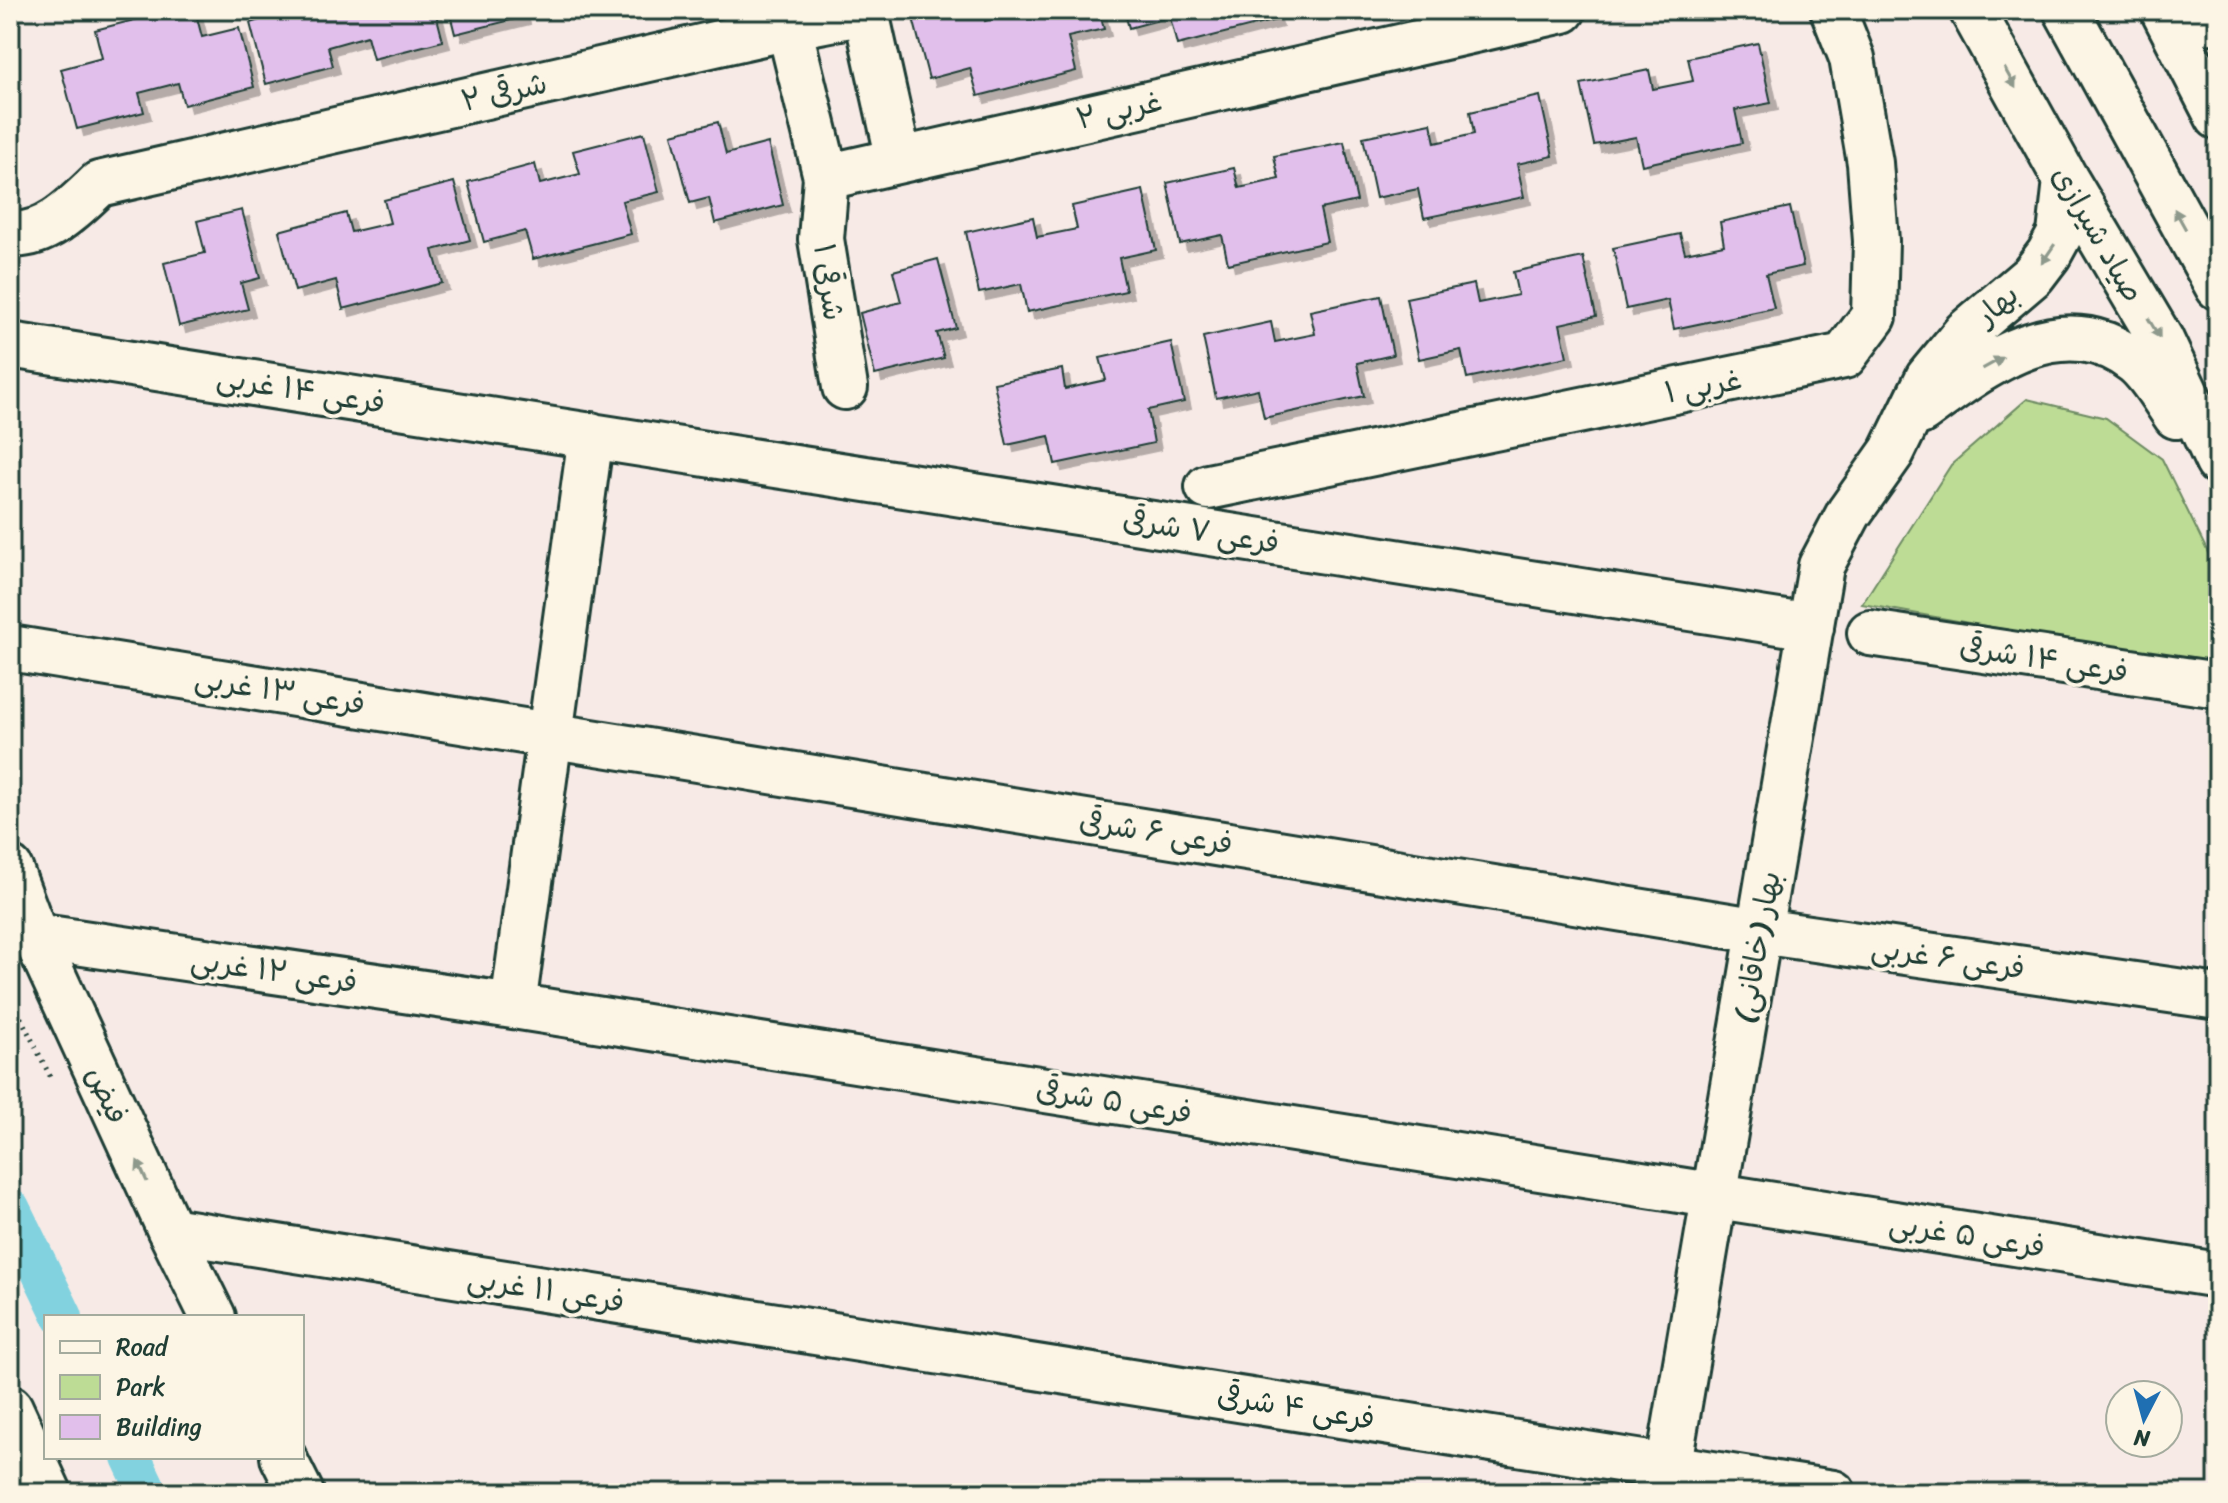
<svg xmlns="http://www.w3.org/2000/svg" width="2228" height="1503" font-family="Sriracha,'Playpen Sans Arabic',sans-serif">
  <defs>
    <filter id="shadow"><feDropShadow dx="7" dy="7" stdDeviation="0" flood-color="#0004"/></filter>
  </defs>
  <rect width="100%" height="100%" fill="#f7eae6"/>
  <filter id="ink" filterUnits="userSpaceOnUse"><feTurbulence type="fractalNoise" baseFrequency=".0125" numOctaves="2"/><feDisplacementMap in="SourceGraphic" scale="16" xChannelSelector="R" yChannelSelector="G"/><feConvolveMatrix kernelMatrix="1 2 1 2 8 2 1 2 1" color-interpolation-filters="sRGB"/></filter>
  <g filter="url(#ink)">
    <!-- green -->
    <path fill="#bddc95" stroke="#6e8c64" stroke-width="2" d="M2027,399L2106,418L2162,459L2218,573V667L1862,604L1951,465Z"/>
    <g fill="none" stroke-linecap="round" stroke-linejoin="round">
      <!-- canal -->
      <path stroke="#82d2df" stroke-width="40" d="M10,1208L63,1317
        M131,1457L148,1493"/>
    </g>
    <!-- building -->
    <path fill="#e1bfeb" stroke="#1f3d34" stroke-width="2" filter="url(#shadow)" d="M173,10H195L202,37L239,28L254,87L184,105L178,83L139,93L144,112L77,129L61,69L102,58L95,30Z
      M291,10H435L443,41L373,59L367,36L328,47L333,66L266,84L250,23Z
      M449,10H521L523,17L455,34Z
      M945,10H982L985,21L1025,10H1099L1104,29L1068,37L1076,71L978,96L970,68L929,79L913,18Z
      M1124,10H1273L1276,20L1177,45L1170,17L1129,28Z
      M1758,43L1771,103L1735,110L1742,143L1642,165L1636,137L1594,145L1581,84L1649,70L1653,89L1693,81L1688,58Z
      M1540,96L1553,156L1517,164L1524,197L1424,218L1418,189L1376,198L1363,137L1431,123L1435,143L1474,134L1470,112Z
      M718,122L726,154L768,143L783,205L715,223L709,198L690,203L672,134Z
      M644,133L659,192L622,201L631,234L533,259L525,231L484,242L468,182L535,164L540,184L580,174L573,151Z
      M1344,142L1357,201L1320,209L1327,242L1228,264L1222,235L1180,244L1167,183L1234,168L1239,188L1279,179L1274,156Z
      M454,182L470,240L433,250L442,283L343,309L336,280L295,291L279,231L346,213L351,232L390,223L384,200Z
      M1143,190L1156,250L1119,258L1126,291L1027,312L1021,284L979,293L966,232L1033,217L1037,237L1077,229L1072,206Z
      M1790,207L1803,266L1766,274L1774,308L1674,329L1668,300L1626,309L1613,248L1680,234L1685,253L1724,245L1720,222Z
      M242,210L260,278L241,283L248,309L179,326L164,263L205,253L197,221Z
      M1583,257L1596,316L1560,324L1567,357L1467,378L1461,350L1419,359L1406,298L1474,284L1478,303L1518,295L1513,272Z
      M938,259L956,328L937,333L944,358L875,375L860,313L901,302L893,271Z
      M1381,296L1393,355L1357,363L1364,396L1264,418L1258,389L1216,398L1203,337L1271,322L1275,342L1315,334L1310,311Z
      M1171,342L1184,402L1148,410L1154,443L1055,464L1049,436L1007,445L994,383L1062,369L1065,389L1106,380L1100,358Z"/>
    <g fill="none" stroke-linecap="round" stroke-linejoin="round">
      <defs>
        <path id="street" d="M2170,22L2218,21
          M789,27L826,177L1563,10
          M826,177L821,239L845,387
          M10,234C45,238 75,207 99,184L789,27L866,12L899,160
          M10,345L1811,627
          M1208,487L1844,356L1874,316L1876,241L1870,163L1852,58L1833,10
          M1870,633L2218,685
          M10,648L1760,931L2218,997
          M35,936L513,1006L2218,1275
          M513,1006L591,435
          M170,1230L1833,1493"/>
        <path id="secondary" d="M1972,10L2066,180L2161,340L2218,462
          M2066,10L2218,287
          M2163,10L2218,117
          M1920,412C1981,368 2061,303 2135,362C2151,375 2164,399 2176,416
          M10,869L35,936L170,1230L213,1317
          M10,1408L49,1493
          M283,1457L301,1493
          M1664,1493L1821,566L1849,513L1892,452L1928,378L1966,332L2033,275L2049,254L2060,234L2066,180"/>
      </defs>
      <!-- street casing -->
      <use href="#street" stroke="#1f3d34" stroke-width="50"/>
      <!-- secondary casing -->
      <use href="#secondary" stroke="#1f3d34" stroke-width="50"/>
      <!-- path -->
      <path stroke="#1f3d34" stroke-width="5" stroke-dasharray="2 6" stroke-linecap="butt" d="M10,996L52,1080"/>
      <!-- street -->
      <use href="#street" stroke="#fcf5e5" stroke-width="44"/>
      <!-- secondary -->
      <use href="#secondary" stroke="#fcf5e5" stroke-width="44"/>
    </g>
    <!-- one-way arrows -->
    <defs><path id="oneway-solid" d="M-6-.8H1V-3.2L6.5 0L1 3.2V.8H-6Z" transform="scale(2)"/></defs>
    <g fill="#8e998c">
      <use href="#oneway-solid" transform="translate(2010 78) rotate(61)"/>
      <use href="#oneway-solid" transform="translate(2180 219) rotate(-119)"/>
      <use href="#oneway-solid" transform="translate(2048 254) rotate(124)"/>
      <use href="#oneway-solid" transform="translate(2154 328) rotate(59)"/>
      <use href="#oneway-solid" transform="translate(1993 363) rotate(-29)"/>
      <use href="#oneway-solid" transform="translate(142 1171) rotate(-115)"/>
    </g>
  </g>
  <g text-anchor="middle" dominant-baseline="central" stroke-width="8" stroke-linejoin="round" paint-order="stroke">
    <!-- street labels -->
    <g font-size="30" fill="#1f3d34" stroke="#fcf5e5">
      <text transform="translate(504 92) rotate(-13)">۲ شرقی</text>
      <text transform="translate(1119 110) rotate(-13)">۲ غربی</text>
      <text transform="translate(2098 234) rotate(60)">صیاد شیرازی</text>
      <text transform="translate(829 282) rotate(82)">۱ شرقی</text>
      <text transform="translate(1997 305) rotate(-41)">بهار</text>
      <text transform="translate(1703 386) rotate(-11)">۱ غربی</text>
      <text transform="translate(301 390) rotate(9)">فرعی ۱۴ غربی</text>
      <text transform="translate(1201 531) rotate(9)">فرعی ۷ شرقی</text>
      <text transform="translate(2044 659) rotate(9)">فرعی ۱۴ شرقی</text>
      <text transform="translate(280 691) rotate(9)">فرعی ۱۳ غربی</text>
      <text transform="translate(1156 832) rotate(9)">فرعی ۶ شرقی</text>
      <text transform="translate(1757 947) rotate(-80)">بهار (خاقانی)</text>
      <text transform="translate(1948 958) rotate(8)">فرعی ۶ غربی</text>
      <text transform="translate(274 971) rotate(8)">فرعی ۱۲ غربی</text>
      <text transform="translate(107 1095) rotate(65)">فیض</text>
      <text transform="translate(1114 1101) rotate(9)">فرعی ۵ شرقی</text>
      <text transform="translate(1967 1235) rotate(9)">فرعی ۵ غربی</text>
      <text transform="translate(546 1290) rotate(9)">فرعی ۱۱ غربی</text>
      <text transform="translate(1296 1407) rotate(9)">فرعی ۴ شرقی</text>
    </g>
  </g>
  <!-- margin -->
  <rect width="2228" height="1503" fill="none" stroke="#fcf5e5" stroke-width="40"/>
  <rect x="20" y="20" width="2188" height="1463" fill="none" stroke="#1f3d34" stroke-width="3" filter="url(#ink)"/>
  <!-- legend -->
  <rect x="44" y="1315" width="260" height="144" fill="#fcf5e5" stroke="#a4ab9e" stroke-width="2"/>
  <rect x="60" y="1341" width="40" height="12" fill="#fcf5e5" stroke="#a4ab9e" stroke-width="2"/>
  <text x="116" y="1355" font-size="24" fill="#1f3d34">Road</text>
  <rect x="60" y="1375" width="40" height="24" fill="#bddc95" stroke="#a4ab9e" stroke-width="2"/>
  <text x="116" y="1395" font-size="24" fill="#1f3d34">Park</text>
  <rect x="60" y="1415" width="40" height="24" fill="#e1bfeb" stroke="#a4ab9e" stroke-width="2"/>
  <text x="116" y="1435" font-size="24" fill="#1f3d34">Building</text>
  <!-- north arrow -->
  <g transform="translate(2144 1419) rotate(186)"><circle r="38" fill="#fcf5e5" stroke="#a4ab9e" stroke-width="2"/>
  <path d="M0-6L14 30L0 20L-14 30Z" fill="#1f6fb2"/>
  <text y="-12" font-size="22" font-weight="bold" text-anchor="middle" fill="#1f3d34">N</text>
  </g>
</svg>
